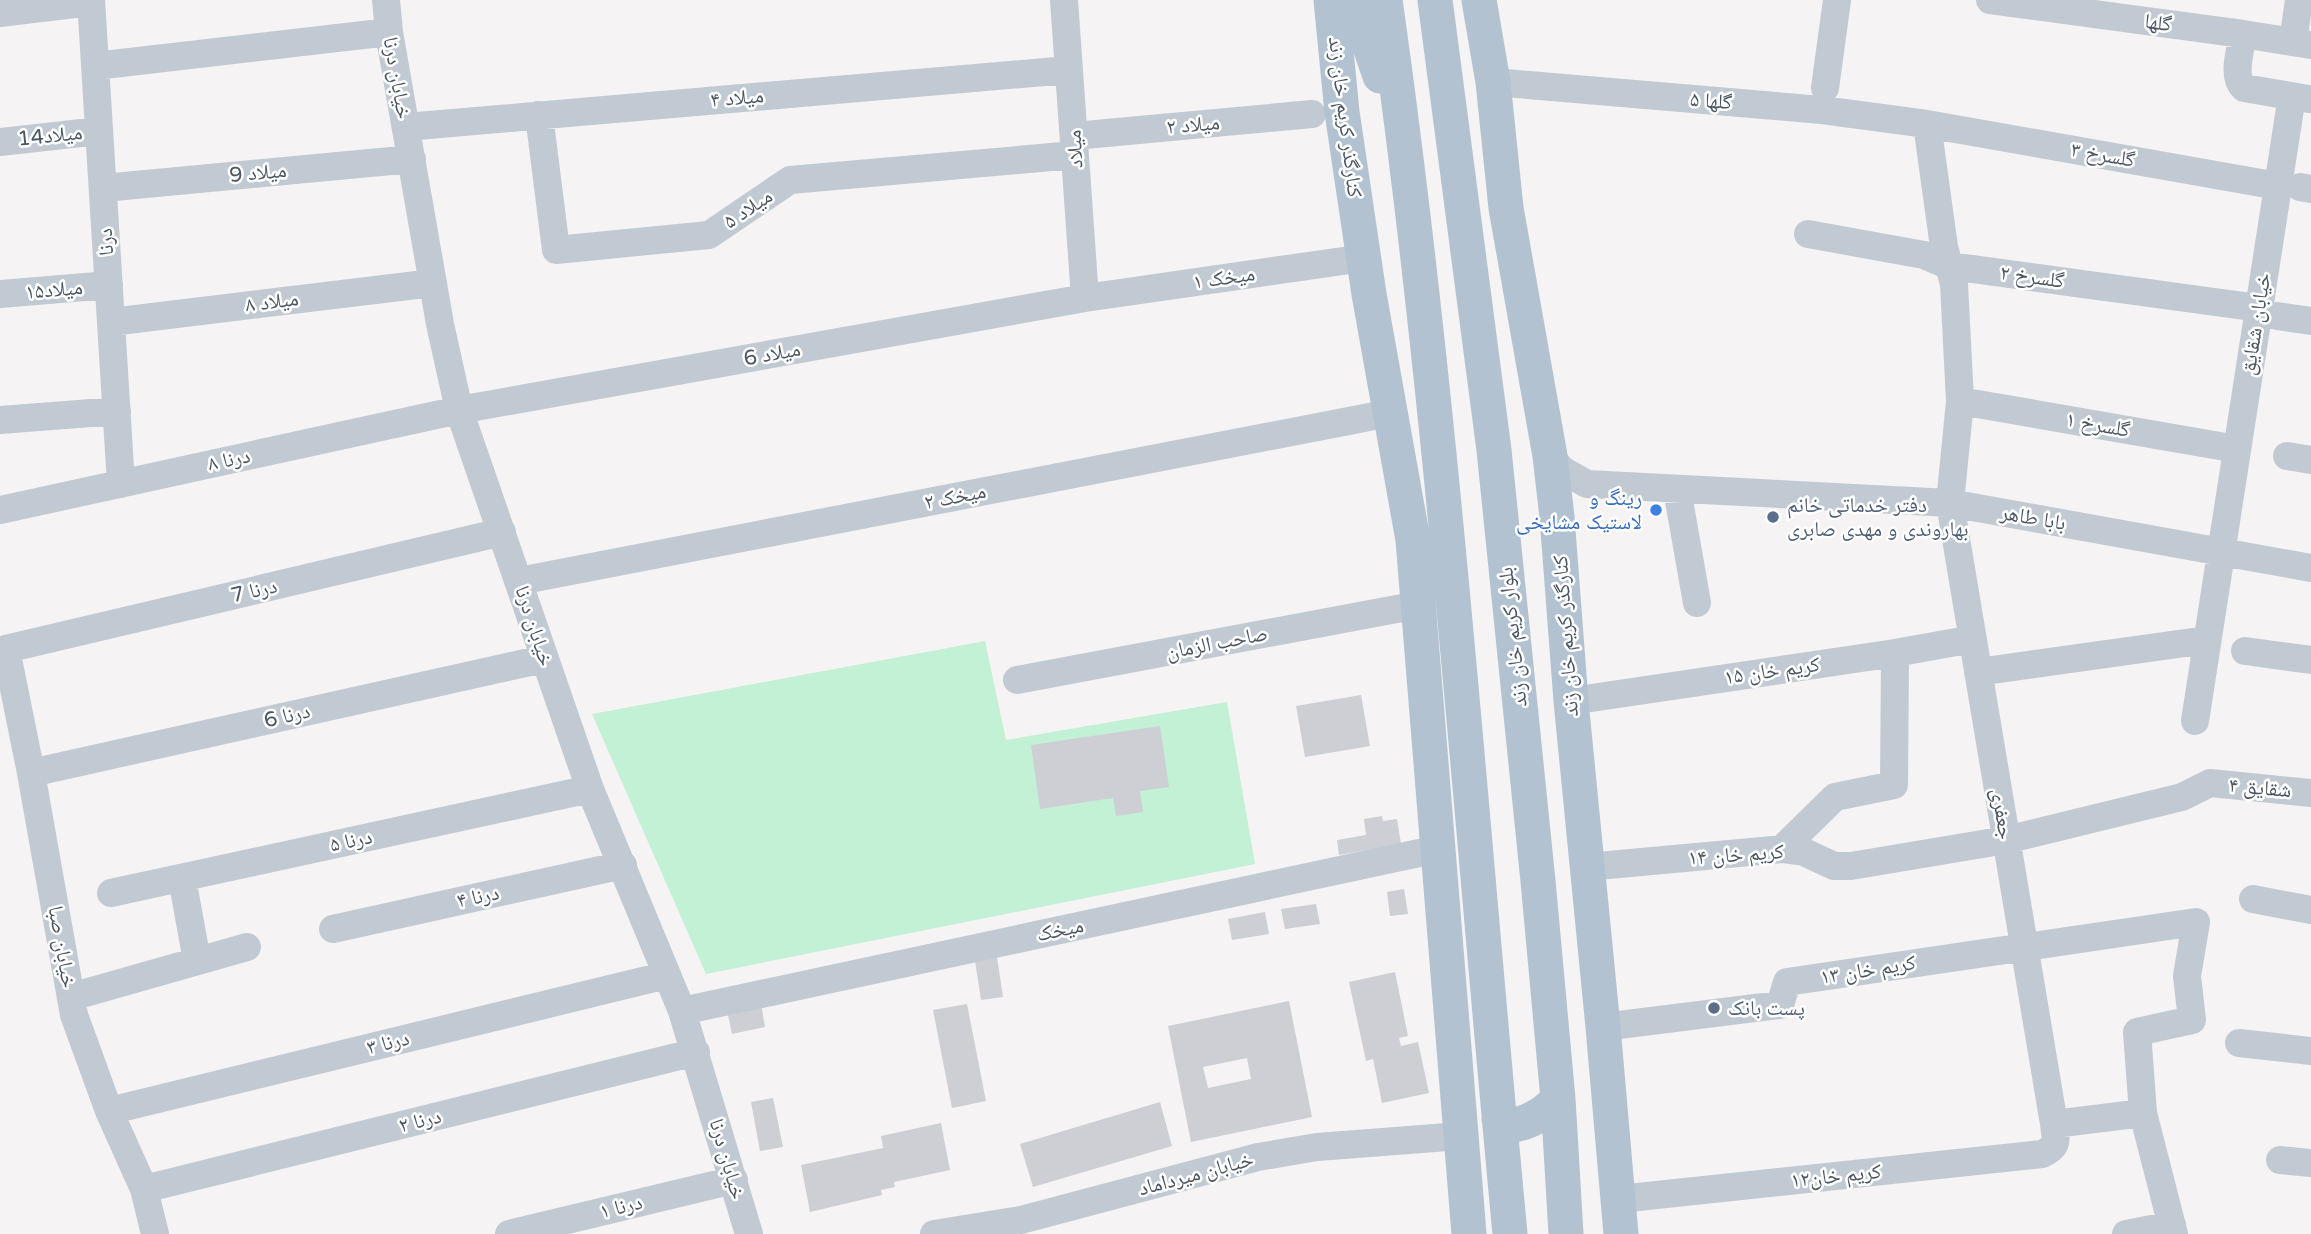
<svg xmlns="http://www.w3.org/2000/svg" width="2311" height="1234" font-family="'Varela Round','Noto Naskh Arabic',sans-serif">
  <rect width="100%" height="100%" fill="#f5f3f3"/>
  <!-- green -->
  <path fill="#c3f1d5" d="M985,641L1006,740L1227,702L1255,864L706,974L592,714Z"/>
  <!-- building -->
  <path fill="#cdcfd5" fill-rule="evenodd" d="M1361,695L1370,746L1305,757L1296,706Z
    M1160,726L1169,787L1140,791L1143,812L1116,816L1113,798L1040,809L1031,745Z
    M1382,816L1383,821L1397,819L1401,844L1339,855L1337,840L1366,835L1364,819Z
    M1404,889L1408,914L1390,916L1387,892Z
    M1316,904L1320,924L1285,929L1281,909Z
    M1265,912L1269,934L1232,940L1228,919Z
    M997,957L1003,997L981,1000L975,961Z
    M1395,972L1408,1036L1399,1038L1401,1046L1418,1042L1429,1093L1382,1103L1373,1059L1366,1061L1349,982Z
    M1289,1001L1312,1117L1191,1142L1168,1026ZM1247,1058L1251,1079L1208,1088L1203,1067Z
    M761,1003L765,1027L732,1034L727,1010Z
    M967,1004L986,1101L952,1108L933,1010Z
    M773,1098L783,1147L760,1151L751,1102Z
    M1160,1102L1172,1146L1033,1187L1020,1144Z
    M941,1123L950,1170L894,1182L895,1187L881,1190L882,1195L810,1212L801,1165L883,1148L881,1136Z"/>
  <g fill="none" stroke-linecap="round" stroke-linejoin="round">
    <!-- minor -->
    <path stroke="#c1cad2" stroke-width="28" d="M91,0L121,484
      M386,0L389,32L440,324L459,410L590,789L682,1011L749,1234
      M1064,0L1085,298
      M1990,0L2243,34L2311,45
      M0,13L91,2
      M2243,34C2241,50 2231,76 2244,88L2309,99
      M2293,42L2299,0
      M95,66L389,32
      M1493,82L1822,110L1927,124L2278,186
      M1825,88L1837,0
      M539,115L556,250L709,235L790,180L1074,155
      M406,127L1068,70
      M1074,136L1312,114
      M0,142L99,131
      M2300,187L2311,189
      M103,188L412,159
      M1808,234L1924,255L1950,266L2259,308
      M0,294L109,285
      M2277,316L2311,321
      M111,322L433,283
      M1960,401L2237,449
      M0,420L117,411
      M1550,456L1562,470L1587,484L1950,503L2311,568
      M2287,456L2311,460
      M1677,489L1697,603
      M0,510L459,410L1085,298L1364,258
      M519,581L1390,413
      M2245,651L2311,660
      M1978,672L2207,640
      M1017,680L1418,605
      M1571,701L1895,653L1973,639
      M2195,721L2292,96
      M31,773L543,659
      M1782,849L1835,797L1894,785L1895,653
      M1587,867L1782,849L1804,852L1834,866H1851L2006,840L2182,797L2210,783L2311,793
      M182,878L197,961
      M111,893L590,789
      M2253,899L2311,910
      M333,929L623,865
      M71,997L247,947
      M682,1011L1438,849
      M1603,1027L1780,1005L1787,982L2196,922L2187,976L2192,1020L2137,1032L2143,1113L2174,1234
      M2239,1043L2311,1051
      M109,1111L667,975
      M2054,1124L2143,1113
      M2280,1160L2311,1163
      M144,1189L696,1052
      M1619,1199L2042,1154C2059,1146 2056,1141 2054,1124L1950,503L1960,401L1954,284L1944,247L1927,124
      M155,1234L144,1189L109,1111L74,1015L31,773L6,649L502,532
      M509,1234L734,1180
      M934,1234L1021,1220L1258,1157L1317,1147L1461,1136
      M2126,1234L2172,1225"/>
    <!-- major -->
    <path stroke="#b3c2d1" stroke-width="35" d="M1331,0L1342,112L1369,294L1413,540L1469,1234
      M1354,0L1380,76
      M1385,0C1443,409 1471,822 1510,1234
      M1435,0L1494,450L1538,881L1558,1099L1566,1234
      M1479,0L1493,82L1506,208L1550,456L1557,517L1571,701L1603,1027L1621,1234
      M1499,1119L1509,1126C1529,1123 1545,1114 1558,1099"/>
  </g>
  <!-- markers -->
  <circle fill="#3f7fe0" stroke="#fff" stroke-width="2.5" cx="1656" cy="510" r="7"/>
  <g fill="#5c6f8a" stroke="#fff" stroke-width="2.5">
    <circle cx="1773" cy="517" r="7"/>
    <circle cx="1714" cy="1008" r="7"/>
  </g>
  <g text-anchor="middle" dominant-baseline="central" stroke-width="5" stroke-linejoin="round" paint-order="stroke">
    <!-- street labels -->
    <g font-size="21" fill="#4a5661" stroke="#fff">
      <text transform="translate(2158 23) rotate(8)">گلها</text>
      <text transform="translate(397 78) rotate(80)">خیابان درنا</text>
      <text transform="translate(737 98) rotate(-5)">میلاد ۴</text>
      <text transform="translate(1711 101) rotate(5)">گلها ۵</text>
      <text transform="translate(1345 117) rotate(83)">کنارگذر کریم خان زند</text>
      <text transform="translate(1193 125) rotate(-5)">میلاد ۲</text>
      <text transform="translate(50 136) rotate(-6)">میلاد14</text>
      <text transform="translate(1075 149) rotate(-93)">میلاد</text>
      <text transform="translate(2103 155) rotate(10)">گلسرخ ۳</text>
      <text transform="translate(258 173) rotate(-5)">میلاد 9</text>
      <text transform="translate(748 209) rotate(-34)">میلاد ۵</text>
      <text transform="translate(106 242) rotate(-93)">درنا</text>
      <text transform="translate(2032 277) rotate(8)">گلسرخ ۲</text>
      <text transform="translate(1224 278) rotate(-8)">میخک ۱</text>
      <text transform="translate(54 290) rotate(-5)">میلاد۱۵</text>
      <text transform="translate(272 302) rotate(-7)">میلاد ۸</text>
      <text transform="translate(2256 324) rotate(-81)">خیابان شقایق</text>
      <text transform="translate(772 354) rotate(-10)">میلاد 6</text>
      <text transform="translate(2098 425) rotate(10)">گلسرخ ۱</text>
      <text transform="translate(229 460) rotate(-12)">درنا ۸</text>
      <text transform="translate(955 497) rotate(-11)">میخک ۲</text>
      <text transform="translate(2033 518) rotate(10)">بابا طاهر</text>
      <text transform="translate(254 591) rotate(-13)">درنا 7</text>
      <text transform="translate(534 626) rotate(72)">خیابان درنا</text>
      <text transform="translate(1566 636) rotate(-94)">کنارگذر کریم خان زند</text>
      <text transform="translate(1513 637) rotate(-96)">بلوار کریم خان زند</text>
      <text transform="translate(1217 643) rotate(-11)">صاحب الزمان</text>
      <text transform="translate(1772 671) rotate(-8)">کریم خان ۱۵</text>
      <text transform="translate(287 716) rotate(-13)">درنا 6</text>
      <text transform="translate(2260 788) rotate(5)">شقایق ۴</text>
      <text transform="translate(2002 814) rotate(81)">جعفری</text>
      <text transform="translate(351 841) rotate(-12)">درنا ۵</text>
      <text transform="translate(1736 855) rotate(-4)">کریم خان ۱۴</text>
      <text transform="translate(478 897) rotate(-12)">درنا ۴</text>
      <text transform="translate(1060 930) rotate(-12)">میخک</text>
      <text transform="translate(62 947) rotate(80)">خیابان صبا</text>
      <text transform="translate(1868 970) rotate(-9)">کریم خان ۱۳</text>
      <text transform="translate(388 1043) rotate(-14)">درنا ۳</text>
      <text transform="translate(420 1121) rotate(-14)">درنا ۲</text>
      <text transform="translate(727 1159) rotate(74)">خیابان درنا</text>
      <text transform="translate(1196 1174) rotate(-15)">خیابان میرداماد</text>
      <text transform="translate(1836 1176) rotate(-6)">کریم خان۱۲</text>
      <text transform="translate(621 1207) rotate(-14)">درنا ۱</text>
    </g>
    <!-- shop labels -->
    <g font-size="21" fill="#366cbe" stroke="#fff" text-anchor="end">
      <text x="1642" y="498">رینگ و<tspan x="1642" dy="24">لاستیک مشایخی</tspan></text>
    </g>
    <!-- service labels -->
    <g font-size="21" fill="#4e5e75" stroke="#fff" text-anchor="start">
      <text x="1787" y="505">دفتر خدماتی خانم<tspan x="1787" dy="24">بهاروندی و مهدی صابری</tspan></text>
      <text x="1728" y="1008">پست بانک</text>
    </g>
  </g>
</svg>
